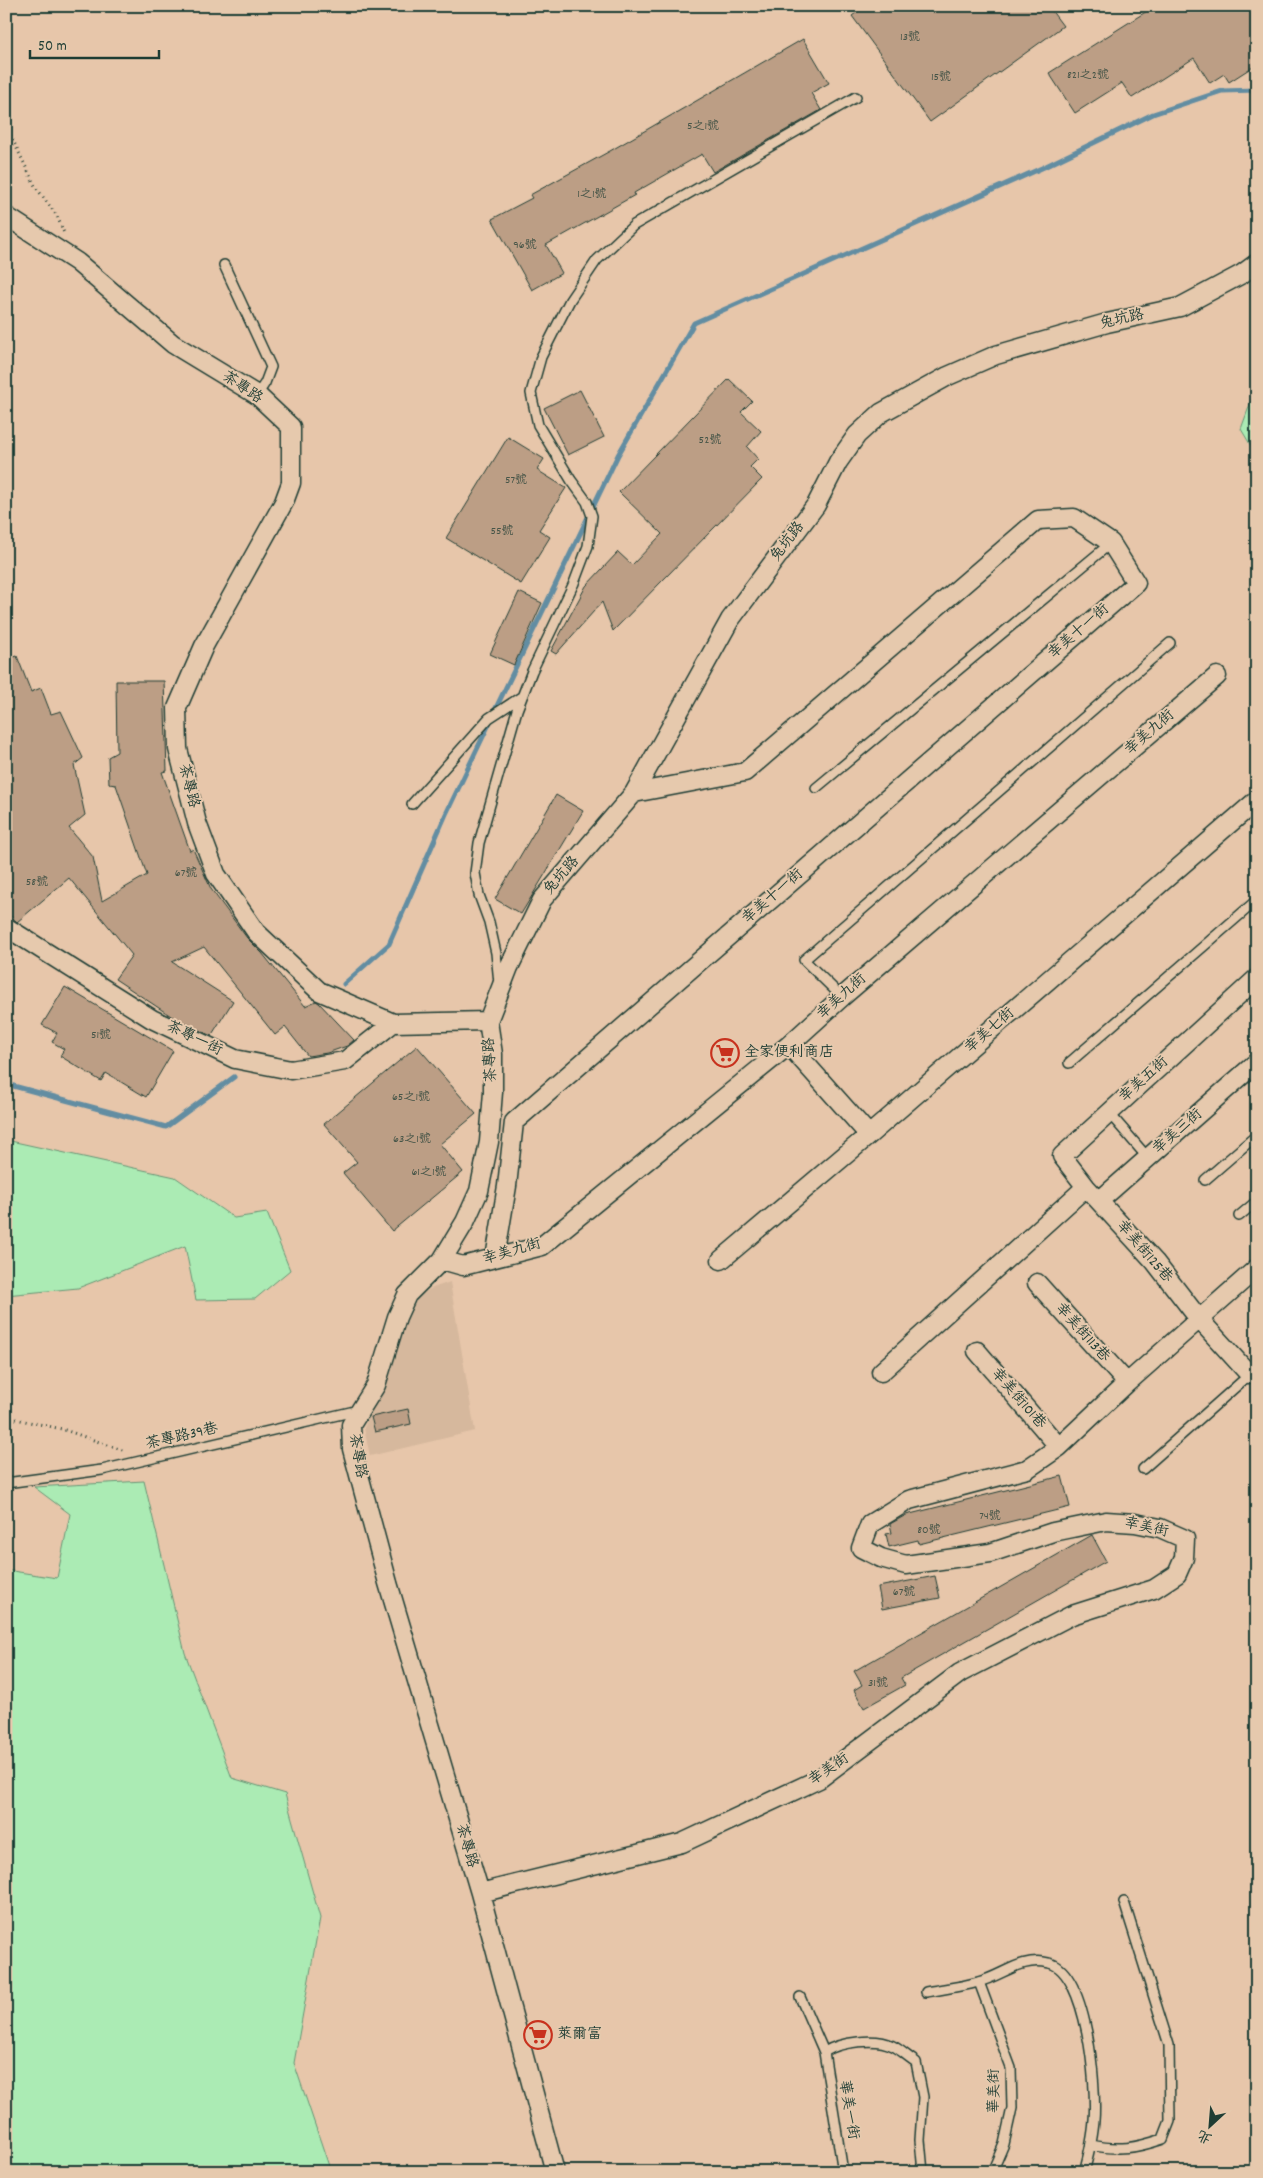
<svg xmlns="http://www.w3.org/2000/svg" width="1263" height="2178" font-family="Dekko,'LXGW WenKai TC',sans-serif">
  <rect width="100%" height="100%" fill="#e7c6aa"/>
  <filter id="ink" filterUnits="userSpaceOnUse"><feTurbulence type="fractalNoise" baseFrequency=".02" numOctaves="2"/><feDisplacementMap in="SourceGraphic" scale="10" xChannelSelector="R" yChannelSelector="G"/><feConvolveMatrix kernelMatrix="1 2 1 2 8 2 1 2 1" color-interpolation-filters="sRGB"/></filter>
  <g filter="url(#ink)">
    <!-- built -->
    <path fill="#d6b89d" d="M450,1282L475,1431L370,1456L364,1428L395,1358L406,1315L415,1299L430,1289Z"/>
    <!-- green -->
    <path fill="#abebb4" stroke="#659474" d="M1257,385V456L1241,429Z
      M6,1140L175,1177L234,1218L267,1213L290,1270L255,1299L196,1300L185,1246L78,1288L6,1295Z
      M144,1481L185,1653L232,1778L285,1794L320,1918L294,2063L331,2172H6V1570L57,1578L70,1514L34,1487Z"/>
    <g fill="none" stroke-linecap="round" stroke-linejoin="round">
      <!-- stream -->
      <path stroke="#628da2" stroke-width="5" d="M494,712L618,455L694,323L1044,167L1153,114L1222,91L1257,90
        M344,984L389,944L446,814L491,720
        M6,1084L166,1127L234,1077"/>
    </g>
    <!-- building -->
    <path fill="#bc9e85" stroke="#1f3d34" d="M865,6H1048L1063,26L930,122L852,16Z
      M1155,6H1257V64L1229,82L1224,74L1210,83L1194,58L1132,98L1122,83L1075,113L1049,73Z
      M803,39L829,83L811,93L821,110L713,172L702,154L634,193L635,195L546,245L562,273L532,290L492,219L532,198L530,195L610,151Z
      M729,379L752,401L741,412L761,431L747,447L758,459L750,467L762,479L613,631L602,602L556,654L551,651L586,586L618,552L632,565L662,534L619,492Z
      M580,390L604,437L568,455L544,408Z
      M508,437L544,459L537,470L566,488L539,530L550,537L521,584L446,538Z
      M519,592L542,603L514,665L490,654Z
      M17,656L31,692L41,688L51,714L61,711L83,758L74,765L85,815L69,828L93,857L102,901L147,875L116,785L109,784L108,757L117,752L116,681H164L167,771L162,772L190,851L193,849L211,889L247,938L262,953L305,1006L316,1001L319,1003L354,1040L347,1046L327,1053L308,1056L285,1027L275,1035L204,947L172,962L233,1001L211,1036L171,1016L115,979L132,955L69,878L17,922L6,912V660Z
      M556,795L583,811L521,914L495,899Z
      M65,987L173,1051L146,1097L106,1073L101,1081L60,1056L64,1049L52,1042L57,1033L42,1025Z
      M417,1046L476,1114L440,1144L463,1172L392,1231L343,1173L357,1162L324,1124Z
      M408,1409L411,1424L375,1432L371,1417Z
      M1062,1476L1070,1507L919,1544L918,1540L889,1547L886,1534L892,1533L890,1524L906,1515Z
      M1092,1535L1106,1561L901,1678L905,1685L864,1708L854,1690L862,1685L854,1671Z
      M935,1576L940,1598L882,1609L878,1587Z"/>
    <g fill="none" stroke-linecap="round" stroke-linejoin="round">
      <defs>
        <path id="service" d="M224,265L271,367L265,383L257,395
          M816,788L1111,543
          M412,804L489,718L521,697
          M499,983L496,953L489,922L479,895L475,873L479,843L517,710L532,671L574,583L588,546L592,516L587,502L571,480L538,425L531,393L541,357L570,300L597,260L634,225L856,97
          M842,997L804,960L1170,643
          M1069,1063L1257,900
          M1109,1113L1148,1158
          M1205,1180L1257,1135
          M1239,1216L1257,1201
          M1143,1469L1257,1368
          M6,1483L102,1470L359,1410
          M979,1982L1011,2068L1012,2108L1004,2144L992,2172
          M926,1992C943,1989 961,1987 978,1982C1003,1976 1021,1956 1049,1963C1087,1971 1097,2087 1094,2120C1093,2138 1089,2154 1084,2172
          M800,1997L824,2052L843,2172
          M824,2052C840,2042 876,2037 893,2046C901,2050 908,2057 916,2062L923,2097L920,2140L923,2172
          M1091,2145C1119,2151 1136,2148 1163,2139L1170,2121L1169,2045L1124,1902"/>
        <path id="minor" d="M6,216L77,262L173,344L257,395L291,427V483L284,502L204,646L177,708L178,749L197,823L216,874L256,932L319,991L393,1023L488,1021
          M6,927L152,1019L235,1059L291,1070L345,1061L393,1023
          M789,1045L869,1135
          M1099,1201L1257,1062
          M495,1258L507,1186L514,1122L1136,583L1111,543L1074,518L1038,520L745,772L634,793
          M442,1260L463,1266L542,1246L789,1045L842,997L1217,676
          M721,1260L869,1135L1257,800
          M1037,1283L1127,1383
          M977,1351L1059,1447
          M881,1372L1086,1187
          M1249,1374L1199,1319L1155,1262L1086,1187L1062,1156L1257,978
          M480,1893L682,1843L819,1779L960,1673L1072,1615L1154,1589L1177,1574L1184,1558L1185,1539L1160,1528L1135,1523L1106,1521L1053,1532L990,1553L906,1565L881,1558L861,1548L870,1524L909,1500L1027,1469L1059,1447L1127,1383L1257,1268
          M555,2172L480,1893L388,1583L352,1449L351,1425L376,1385L397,1317L407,1295L442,1260L465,1222L479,1191L489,1142L493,1092V1054L488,1021L509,967L542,900L634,793L730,620L816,505L838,462L857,435L881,413L948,376L996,355L1107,323L1180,307L1242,274L1257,263"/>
      </defs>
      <!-- service casing -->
      <use href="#service" stroke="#1f3d34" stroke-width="12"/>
      <!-- minor casing -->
      <use href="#minor" stroke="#1f3d34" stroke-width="21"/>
      <!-- path -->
      <path stroke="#1f3d34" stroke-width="3" stroke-dasharray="1 4" stroke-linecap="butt" d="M6,126L35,186L57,216L64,233
        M6,1417L62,1429L125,1451"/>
      <!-- service -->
      <use href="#service" stroke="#e6c9ad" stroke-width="9"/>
      <!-- minor -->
      <use href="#minor" stroke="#e6c9ad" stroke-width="18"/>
    </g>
  </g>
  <!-- icons -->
  <defs>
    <symbol id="supermarket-ring" viewBox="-11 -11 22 22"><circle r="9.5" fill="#e6c9ad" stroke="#c8321e" stroke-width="1.5"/><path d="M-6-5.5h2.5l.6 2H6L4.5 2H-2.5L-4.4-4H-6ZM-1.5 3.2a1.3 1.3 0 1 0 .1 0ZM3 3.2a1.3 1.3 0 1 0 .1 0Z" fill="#c8321e"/></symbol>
  </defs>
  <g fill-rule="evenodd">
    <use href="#supermarket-ring" x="709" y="1037" width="32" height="32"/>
    <use href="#supermarket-ring" x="522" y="2019" width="32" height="32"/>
  </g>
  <g text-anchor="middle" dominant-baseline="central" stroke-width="4" stroke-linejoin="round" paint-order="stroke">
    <!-- number labels -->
    <g font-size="12" fill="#465548">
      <text x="910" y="37">13號</text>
      <text x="1088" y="75">821之2號</text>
      <text x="941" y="77">15號</text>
      <text x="703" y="126">5之1號</text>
      <text x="592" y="194">1之1號</text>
      <text x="525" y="245">96號</text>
      <text x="710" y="440">52號</text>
      <text x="516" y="480">57號</text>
      <text x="502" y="531">55號</text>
      <text x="186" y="873">67號</text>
      <text x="37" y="882">58號</text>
      <text x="101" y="1035">51號</text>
      <text x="411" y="1097">65之1號</text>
      <text x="412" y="1139">63之1號</text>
      <text x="429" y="1172">61之1號</text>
      <text x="990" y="1516">74號</text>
      <text x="929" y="1530">80號</text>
      <text x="904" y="1592">67號</text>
      <text x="878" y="1683">31號</text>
    </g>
    <!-- street labels -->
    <g font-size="15" fill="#1f3d34" stroke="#e6c9ad">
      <text transform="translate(1122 320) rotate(-13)">兔坑路</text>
      <text transform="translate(242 388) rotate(34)">茶專路</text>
      <text transform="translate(788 542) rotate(-53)">兔坑路</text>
      <text transform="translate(1079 632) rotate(-41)">幸美十一街</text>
      <text transform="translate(1150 733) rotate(-41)">幸美九街</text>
      <text transform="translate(188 786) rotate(76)">茶專路</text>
      <text transform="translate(562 876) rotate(-49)">兔坑路</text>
      <text transform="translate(773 897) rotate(-41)">幸美十一街</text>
      <text transform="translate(842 997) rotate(-42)">幸美九街</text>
      <text transform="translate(990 1031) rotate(-41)">幸美七街</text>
      <text transform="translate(194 1039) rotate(26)">茶專一街</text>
      <text transform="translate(491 1060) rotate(-93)">茶專路</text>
      <text transform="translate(1144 1080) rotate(-42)">幸美五街</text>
      <text transform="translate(1178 1132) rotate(-41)">幸美三街</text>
      <text transform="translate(512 1252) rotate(-16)">幸美九街</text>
      <text transform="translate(1144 1252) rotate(49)">幸美街125巷</text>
      <text transform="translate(1082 1333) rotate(48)">幸美街113巷</text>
      <text transform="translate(1018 1399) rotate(49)">幸美街101巷</text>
      <text transform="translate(182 1437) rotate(-13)">茶專路39巷</text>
      <text transform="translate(357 1456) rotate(80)">茶專路</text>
      <text transform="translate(1146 1528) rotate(13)">幸美街</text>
      <text transform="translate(829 1770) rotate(-34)">幸美街</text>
      <text transform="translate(466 1846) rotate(74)">茶專路</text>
      <text transform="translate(995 2091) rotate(-90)">華美街</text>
      <text transform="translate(848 2110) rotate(81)">華美一街</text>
    </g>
    <!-- poi labels -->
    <g font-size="15" fill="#1f3d34" stroke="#e6c9ad" text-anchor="start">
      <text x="744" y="1053">全家便利商店</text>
      <text x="557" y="2035">萊爾富</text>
    </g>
  </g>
  <!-- margin -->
  <rect width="1263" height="2178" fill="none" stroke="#e6c9ad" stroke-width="25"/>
  <rect x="12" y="12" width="1238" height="2153" fill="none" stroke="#1f3d34" stroke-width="2" filter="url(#ink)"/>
  <!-- north arrow -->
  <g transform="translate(1210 2126) rotate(206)" stroke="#e6c9ad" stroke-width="4" paint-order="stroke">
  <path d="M0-4L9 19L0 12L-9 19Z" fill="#1f3d34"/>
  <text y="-8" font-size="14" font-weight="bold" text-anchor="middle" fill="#1f3d34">北</text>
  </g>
  <!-- scale -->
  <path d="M30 50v8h129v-8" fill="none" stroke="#1f3d34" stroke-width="2.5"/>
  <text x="38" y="50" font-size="15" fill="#1f3d34" stroke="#e6c9ad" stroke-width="4" paint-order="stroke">50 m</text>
</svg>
